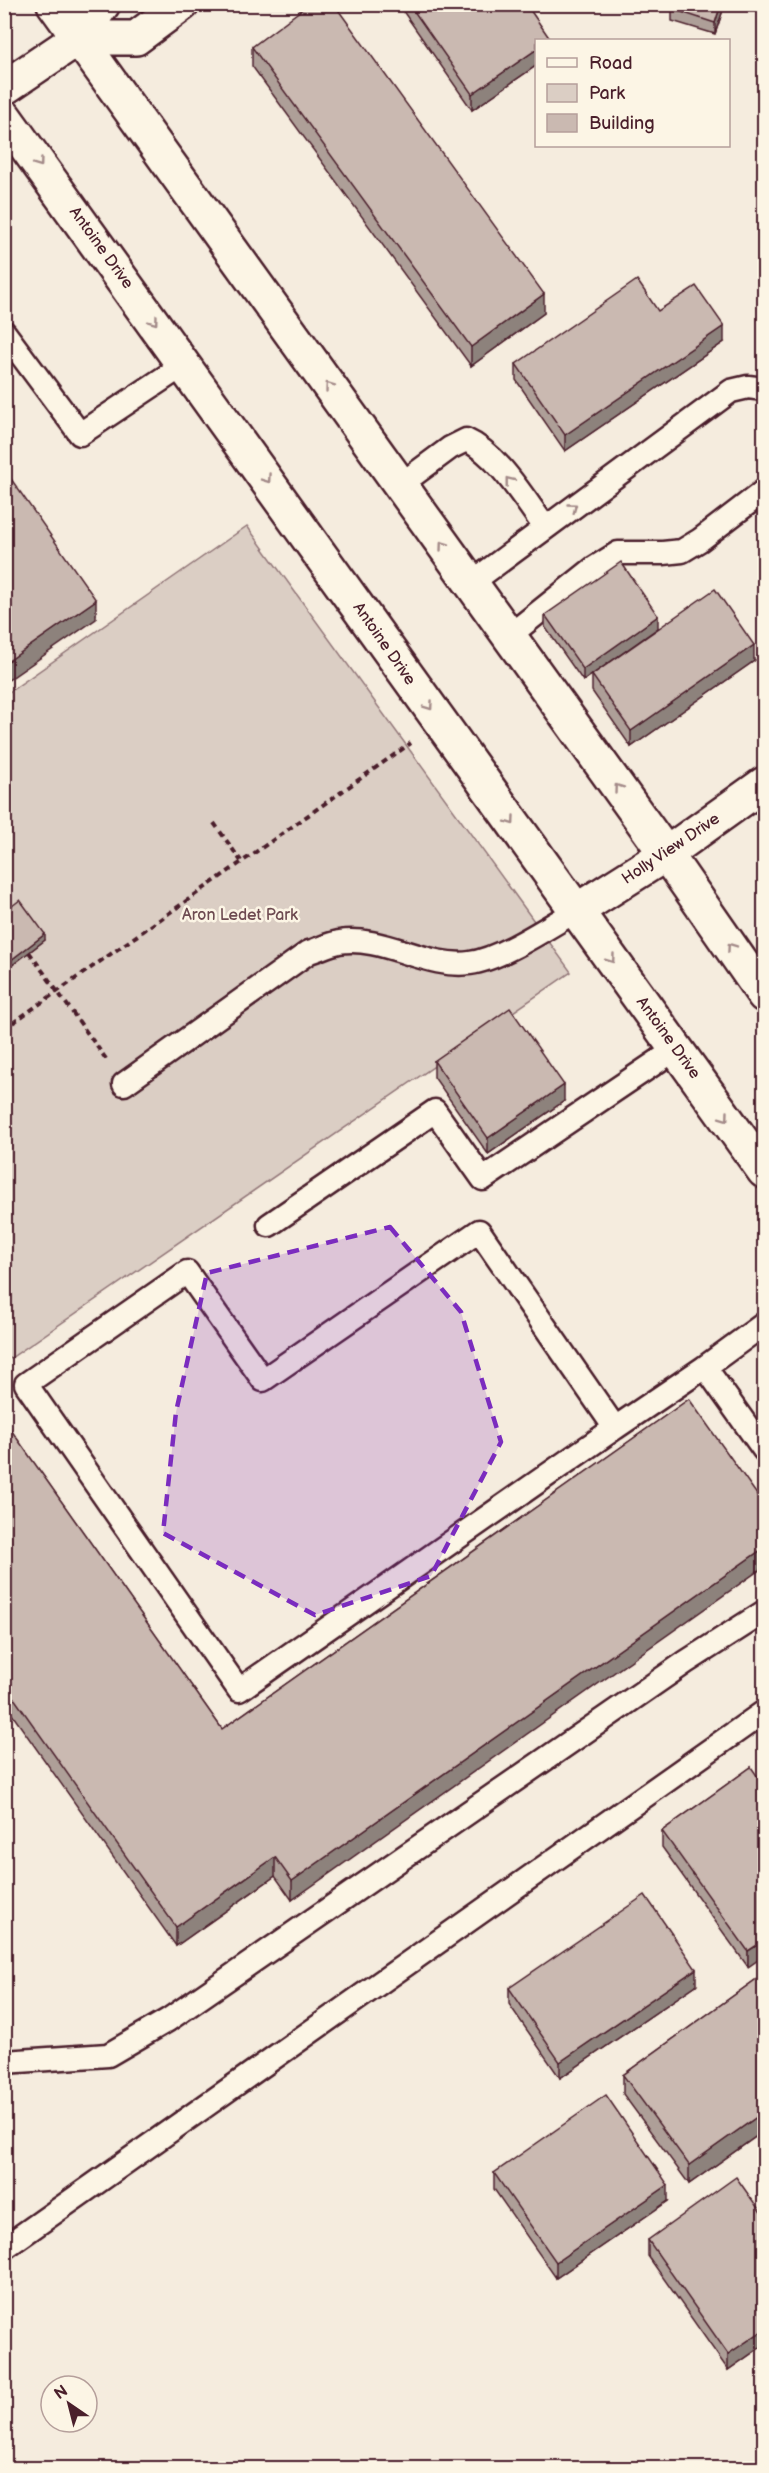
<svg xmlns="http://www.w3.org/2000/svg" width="769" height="2473" font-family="'Balsamiq Sans',sans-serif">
  <rect width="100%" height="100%" fill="#f5ecde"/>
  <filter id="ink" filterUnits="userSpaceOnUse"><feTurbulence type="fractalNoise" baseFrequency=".0167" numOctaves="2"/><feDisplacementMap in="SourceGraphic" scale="12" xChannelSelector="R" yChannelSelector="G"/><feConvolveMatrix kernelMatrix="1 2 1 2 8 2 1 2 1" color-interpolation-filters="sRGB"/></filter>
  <g filter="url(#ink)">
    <!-- green -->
    <path fill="#dbcec4" stroke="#927678" stroke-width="1.5" d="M247,526L571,972L5,1362V695Z"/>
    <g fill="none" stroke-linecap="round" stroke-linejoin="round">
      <defs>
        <path id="service" d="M4,332L80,434L185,364
          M400,485L450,448L466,440C498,454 524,499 545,527
          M471,583L731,391L748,387L764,389
          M509,636L594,568L618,553H663L682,551L700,540L764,491
          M124,1084L309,952C319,949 329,944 339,942C383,935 427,969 470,963C501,959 548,927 576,911
          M269,1225L435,1111L483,1179L676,1049
          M764,1324L705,1367L764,1450
          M615,1428L239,1690L26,1384L187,1272L263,1380L479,1231L615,1428L705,1367
          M4,2062L108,2055L168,2020L686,1662L764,1612
          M4,2248L764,1712"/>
        <path id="minor" d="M78,38H136L182,4
          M4,88L78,38L103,4
          M576,911L666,854L764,784"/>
        <path id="secondary" d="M54,4L666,854L764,995
          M4,116L764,1171"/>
      </defs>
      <!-- service casing -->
      <use href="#service" stroke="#4a1f2b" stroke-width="27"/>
      <!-- minor casing -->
      <use href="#minor" stroke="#4a1f2b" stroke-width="38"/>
      <!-- secondary casing -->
      <use href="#secondary" stroke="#4a1f2b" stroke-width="38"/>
      <!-- path -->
      <path stroke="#4a1f2b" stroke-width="4" stroke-dasharray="6 4.5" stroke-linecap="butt" d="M214,823L241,861
        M29,952L106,1059
        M4,1029L411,743"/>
      <!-- service -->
      <use href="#service" stroke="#fcf5e5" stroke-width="22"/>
      <!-- minor -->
      <use href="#minor" stroke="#fcf5e5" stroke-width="33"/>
      <!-- secondary -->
      <use href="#secondary" stroke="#fcf5e5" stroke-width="33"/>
    </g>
    <!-- wall -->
    <path fill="#ae9f98" stroke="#4a1f2b" stroke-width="1.5" d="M398,4H526L550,40H537V65L472,110Z
      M725,4L715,34L672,21V9Z
      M252,47L544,313L471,366L252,66Z
      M658,311L724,342L565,451L516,380V364Z
      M545,615L658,628L583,681L545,627Z
      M754,661L631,747L592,691V675Z
      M4,912L45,940L11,966L4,957Z
      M434,1061L564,1101L488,1154L434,1077Z
      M689,1399L292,1900L275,1876L176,1946L4,1703V1420L222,1729Z
      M751,1767L748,1967L662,1847V1831Z
      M765,1973V2130L689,2184L623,2094V2075Z
      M696,1985L560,2078L509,2004V1988Z
      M494,2173L668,2201L556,2278L494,2189Z
      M765,2218V2344L728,2370L648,2256V2240Z"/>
    <!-- shaded-wall -->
    <path fill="#8d827c" stroke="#4a1f2b" stroke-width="1.5" d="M721,4H725L715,34V23Z
      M537,49V65L472,110V94Z
      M544,294V313L471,366V347Z
      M724,326V342L565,451V435Z
      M96,600V619L4,683V664Z
      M658,616V628L583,681V669Z
      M754,645V661L631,747V731Z
      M45,934V940L11,966V960Z
      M564,1085V1101L488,1154V1138Z
      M765,1547V1566L292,1900V1881Z
      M275,1857V1876L176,1946V1927Z
      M765,1940V1955L748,1967V1951Z
      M696,1969V1985L560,2078V2062Z
      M765,2111V2130L689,2184V2165Z
      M668,2185V2201L556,2278V2262Z
      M765,2329V2344L728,2370V2354Z"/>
    <!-- building -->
    <path fill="#cab9b1" stroke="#4a1f2b" stroke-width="1.5" d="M309,4H334L544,294L471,347L252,47Z
      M409,4H526L550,39L549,40H537V49L472,94Z
      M673,4H721L715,23L672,9Z
      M637,280L658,311L696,286L724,326L565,435L516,364Z
      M4,469L96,600L4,664Z
      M621,562L658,616L583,669L545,615Z
      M715,589L754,645L631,731L592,675Z
      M20,900L45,934L11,960L4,951V912Z
      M510,1008L564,1085L488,1138L434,1061Z
      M689,1399L765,1506V1547L292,1881L275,1857L176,1927L4,1684V1420L222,1729Z
      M751,1767L765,1787V1940L748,1951L662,1831Z
      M645,1895L696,1969L560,2062L509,1988Z
      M765,1973V2111L689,2165L623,2075Z
      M606,2095L668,2185L556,2262L494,2173Z
      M736,2177L765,2218V2329L728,2354L648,2240Z"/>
    <!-- one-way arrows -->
    <defs><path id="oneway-chevron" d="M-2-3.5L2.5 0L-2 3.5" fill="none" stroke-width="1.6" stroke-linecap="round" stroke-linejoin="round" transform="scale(1.5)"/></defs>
    <g stroke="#a38a88">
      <use href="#oneway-chevron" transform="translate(39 163) rotate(54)"/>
      <use href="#oneway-chevron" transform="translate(154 321) rotate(54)"/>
      <use href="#oneway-chevron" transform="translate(329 386) rotate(-126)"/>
      <use href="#oneway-chevron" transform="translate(267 479) rotate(55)"/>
      <use href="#oneway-chevron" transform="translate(509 481) rotate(-128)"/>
      <use href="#oneway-chevron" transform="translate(573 507) rotate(-36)"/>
      <use href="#oneway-chevron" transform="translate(443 545) rotate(-126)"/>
      <use href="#oneway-chevron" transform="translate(429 706) rotate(55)"/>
      <use href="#oneway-chevron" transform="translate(618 788) rotate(-126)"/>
      <use href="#oneway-chevron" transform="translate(511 821) rotate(54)"/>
      <use href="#oneway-chevron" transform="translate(731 947) rotate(-125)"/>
      <use href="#oneway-chevron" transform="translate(611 959) rotate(54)"/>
      <use href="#oneway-chevron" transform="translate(725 1117) rotate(54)"/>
    </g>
  </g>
  <!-- marked area -->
  <path fill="#7b2cbf" fill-opacity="0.2" stroke="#7b2cbf" stroke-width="4.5" stroke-dasharray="12 8" stroke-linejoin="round" d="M390,1227L461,1312L501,1442L431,1576L315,1615L163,1533L176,1412L207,1273Z"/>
  <g text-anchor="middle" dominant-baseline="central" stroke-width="5" stroke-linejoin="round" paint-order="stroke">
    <!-- street labels -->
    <g font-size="16" fill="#4a1f2b" stroke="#fcf5e5">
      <text transform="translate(101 248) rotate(54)">Antoine Drive</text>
      <text transform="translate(384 644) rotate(55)">Antoine Drive</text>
      <text transform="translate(671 849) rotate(-34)">Holly View Drive</text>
      <text transform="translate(668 1038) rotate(54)">Antoine Drive</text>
    </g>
    <!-- park labels -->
    <g font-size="16" fill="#6e4b51" stroke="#fcf5e5">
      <text x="240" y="915">Aron Ledet Park</text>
    </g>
  </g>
  <!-- margin -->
  <rect width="769" height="2473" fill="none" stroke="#fcf5e5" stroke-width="24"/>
  <rect x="12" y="12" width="745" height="2449" fill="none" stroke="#4a1f2b" stroke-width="2" filter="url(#ink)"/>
  <!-- legend -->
  <rect x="535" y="39" width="195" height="108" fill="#fcf5e5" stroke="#b59f9b" stroke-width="1.5"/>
  <rect x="547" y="58" width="30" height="9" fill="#fcf5e5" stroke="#b59f9b" stroke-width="1.5"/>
  <text x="589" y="69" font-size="18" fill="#4a1f2b">Road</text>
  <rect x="547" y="84" width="30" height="18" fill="#dbcec4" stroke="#b59f9b" stroke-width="1.5"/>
  <text x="589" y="99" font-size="18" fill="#4a1f2b">Park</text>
  <rect x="547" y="114" width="30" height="18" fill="#cab9b1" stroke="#b59f9b" stroke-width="1.5"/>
  <text x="589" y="129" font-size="18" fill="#4a1f2b">Building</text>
  <!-- north arrow -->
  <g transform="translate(69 2404) rotate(325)"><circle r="28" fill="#fcf5e5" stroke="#b59f9b" stroke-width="1.5"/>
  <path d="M0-4.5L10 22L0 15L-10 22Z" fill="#4a1f2b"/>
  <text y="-9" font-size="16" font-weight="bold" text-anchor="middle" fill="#4a1f2b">N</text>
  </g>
</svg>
